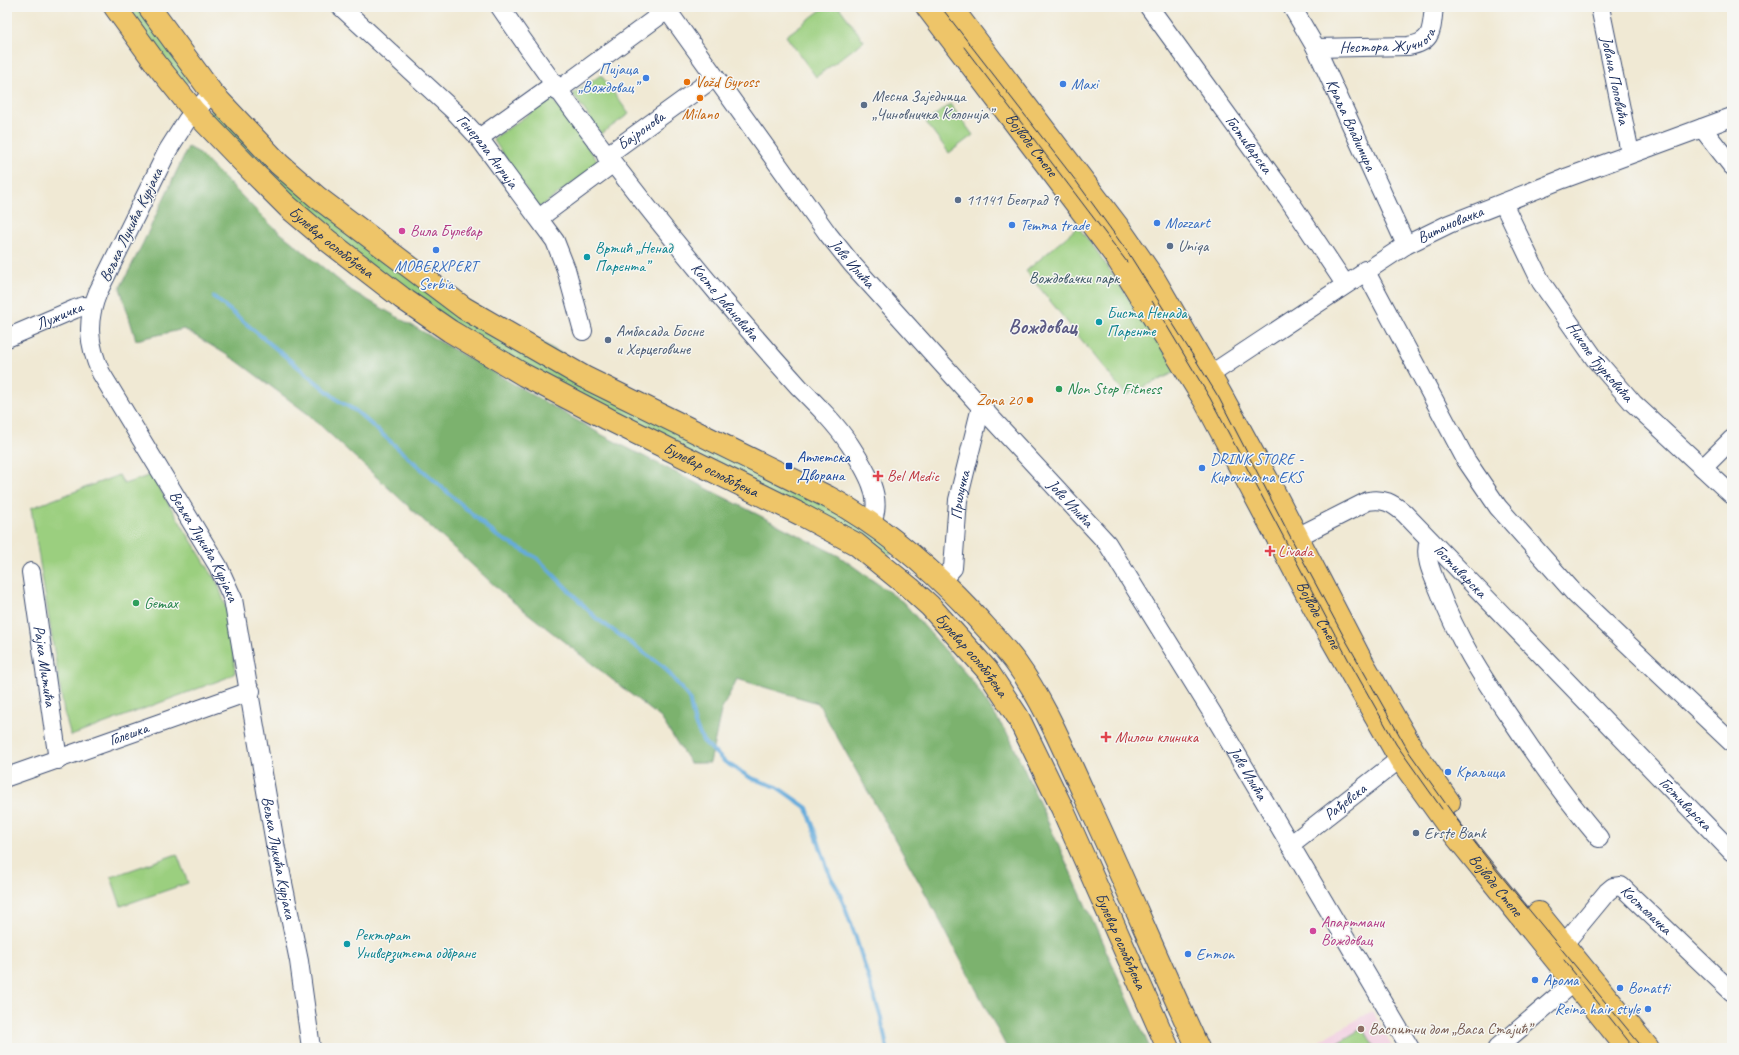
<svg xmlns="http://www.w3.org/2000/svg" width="1739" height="1055" font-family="Caveat,sans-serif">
  <rect width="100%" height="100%" fill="#f6f6f2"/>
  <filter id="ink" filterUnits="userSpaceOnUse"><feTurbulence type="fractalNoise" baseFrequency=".025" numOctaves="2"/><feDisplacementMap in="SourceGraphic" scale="8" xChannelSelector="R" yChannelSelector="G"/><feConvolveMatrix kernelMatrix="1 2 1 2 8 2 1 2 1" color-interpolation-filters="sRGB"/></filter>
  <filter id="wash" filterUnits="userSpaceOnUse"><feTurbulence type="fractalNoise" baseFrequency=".012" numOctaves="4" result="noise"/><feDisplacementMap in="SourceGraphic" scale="16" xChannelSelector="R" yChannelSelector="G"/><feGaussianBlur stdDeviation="0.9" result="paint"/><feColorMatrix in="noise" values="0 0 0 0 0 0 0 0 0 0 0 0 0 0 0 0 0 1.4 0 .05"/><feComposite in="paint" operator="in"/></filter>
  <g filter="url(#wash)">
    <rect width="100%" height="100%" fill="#f0e9d4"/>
    <!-- built -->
    <path fill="#f2cfe1" d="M1372,1011L1393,1048H1307Z"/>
    <!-- green -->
    <path fill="#9bcf7f" stroke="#5b7f6e" d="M122,7H141L190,80L185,85Z
      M825,7H839L864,41L816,77L786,36Z
      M601,75L629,114L601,134L573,94Z
      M552,98L599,163L539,208L493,139Z
      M950,104L973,135L949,153L926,122Z
      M212,110H215L351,234L874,531L895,551L892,554L884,556L484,346L326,234L208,112Z
      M1078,227L1096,250L1178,371L1126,395L1026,271Z
      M119,475L124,484L151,475L218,584L231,622L235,673L226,678L71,736L64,712L31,508Z
      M177,854L188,883L121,906L111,877Z
      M1363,1028L1375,1048H1329Z"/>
    <!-- forest -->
    <path fill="#7cb26e" stroke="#4c7066" d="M188,147L198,152L272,226L352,291L604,436L839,556L903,602L973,682L1010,738L1150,1048H1007L928,898L818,703L737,679L721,711L710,763H690L661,718L507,597L308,414L237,361L184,329L136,340L120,288L143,243Z"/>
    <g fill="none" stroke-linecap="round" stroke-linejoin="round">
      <!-- stream -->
      <path stroke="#65abdb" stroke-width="4" d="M214,297L339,401L356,411L497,536L537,558L596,618L664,667L689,698L695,724L703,741L725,762L751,778L777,787L807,808L830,876L838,889L855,935L881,1018L887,1048"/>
    </g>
  </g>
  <g filter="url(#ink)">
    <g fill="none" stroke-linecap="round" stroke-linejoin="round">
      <defs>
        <g id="minor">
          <path id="s1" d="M341,7L454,111L479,138L555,241L566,269L583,331"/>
          <path id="s2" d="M500,7C568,107 642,203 720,296C746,327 772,357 799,387C817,405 836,424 850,445C864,467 885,498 871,523"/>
          <path id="s3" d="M665,7L828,234L852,264L981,407L1107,543L1219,724L1410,1048"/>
          <path id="s4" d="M1149,7L1287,197L1345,284"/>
          <path id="s5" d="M1292,7L1316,48L1406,245"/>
          <path id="s6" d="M1600,7L1630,153"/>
          <path id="s7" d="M1316,48L1408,46C1434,42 1431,29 1434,7"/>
          <path d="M557,91L667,10"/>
          <path id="s8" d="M212,93L187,120L168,150L98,292C86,321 88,344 101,373L218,566L233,599L276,849L299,961L311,1048"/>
          <path d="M1702,128L1732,166"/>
          <path d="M479,138L553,85"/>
          <path id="s9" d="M606,156L715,77"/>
          <path id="s10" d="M1503,203L1541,282L1595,359L1633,403L1732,495"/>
          <path d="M539,218L612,164"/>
          <path d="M1365,270L1466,460L1498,507L1576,595L1732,743"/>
          <path id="s11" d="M7,338L75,309L83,306L91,307"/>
          <path id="s12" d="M1199,382L1406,245L1449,224L1563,179L1732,117"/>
          <path d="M1703,468L1732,439"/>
          <path id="s13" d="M1297,537L1368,501C1384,498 1392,503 1404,513L1732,852"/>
          <path d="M1429,541C1423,556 1433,576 1439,590C1457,638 1482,677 1511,719C1538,760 1567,800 1599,838"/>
          <path id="s14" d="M31,572L58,760"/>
          <path id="s15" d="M941,581L953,568L958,500L981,407"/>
          <path id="s16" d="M7,777L251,691"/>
          <path id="s17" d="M1290,845L1410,751"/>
          <path id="s18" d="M1564,944L1607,892L1613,887L1621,886L1732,992"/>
          <path d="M1497,1048L1585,973"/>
        </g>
        <g id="major">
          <path id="s19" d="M115,7L157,65L194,111L248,167L288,207L327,240L402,298L450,331L524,375L608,419L802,515L856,544L910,588L930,606L987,670L1018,717L1062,808L1168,1048"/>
          <path d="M149,7L212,93L279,164L317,197L464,308L584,377L828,497C882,526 928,566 971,611C986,628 1002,644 1016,663C1045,703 1064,751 1085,796C1124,879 1159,964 1198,1048"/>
          <path id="s20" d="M927,7L1115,255L1205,401L1317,613L1400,759L1451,830L1627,1048"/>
          <path d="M951,7L1119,228L1153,277L1220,393L1273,490L1360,658L1413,750L1449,802"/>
          <path d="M1538,913L1648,1048"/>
        </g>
      </defs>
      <!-- minor casing -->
      <use href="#minor" stroke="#3b4b70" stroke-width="20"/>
      <!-- major casing -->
      <use href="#major" stroke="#3b4b70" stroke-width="24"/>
      <!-- minor -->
      <use href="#minor" stroke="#fff" stroke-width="18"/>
      <!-- major -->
      <use href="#major" stroke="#eec569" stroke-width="22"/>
      <!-- tram -->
      <path stroke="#1b2f5e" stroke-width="1" d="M941,7L1076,181L1129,254L1197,362L1219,398L1290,536L1344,637L1409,752L1458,821L1493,866L1643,1048
        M964,47L1127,262
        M1152,301L1210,398L1348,659L1396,744L1442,809
        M1564,960L1634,1048"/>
    </g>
  </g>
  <!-- markers -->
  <g fill="#3f7fe0" stroke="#f6f6f2" stroke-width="1.5">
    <circle cx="646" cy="78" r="4"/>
    <circle cx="1063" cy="84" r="4"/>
    <circle cx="1157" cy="223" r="4"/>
    <circle cx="1012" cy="225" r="4"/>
    <circle cx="436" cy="250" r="4"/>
    <circle cx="1202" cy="468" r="4"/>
    <circle cx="1448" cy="772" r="4"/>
    <circle cx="1188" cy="954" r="4"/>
    <circle cx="1535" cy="980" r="4"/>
    <circle cx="1620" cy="988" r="4"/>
    <circle cx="1648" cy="1009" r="4"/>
  </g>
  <g fill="#e8710a" stroke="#f6f6f2" stroke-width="1.5">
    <circle cx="687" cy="82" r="4"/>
    <circle cx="700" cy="98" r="4"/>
    <circle cx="1030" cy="400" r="4"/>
  </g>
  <g fill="#5c6f8a" stroke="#f6f6f2" stroke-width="1.5">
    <circle cx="864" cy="105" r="4"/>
    <circle cx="958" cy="200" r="4"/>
    <circle cx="1170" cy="246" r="4"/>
    <circle cx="608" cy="340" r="4"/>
    <circle cx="1416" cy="833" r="4"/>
  </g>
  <g fill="#d1479c" stroke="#f6f6f2" stroke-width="1.5">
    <circle cx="402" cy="231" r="4"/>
    <circle cx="1313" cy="931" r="4"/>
  </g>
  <g fill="#0f9aa8" stroke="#f6f6f2" stroke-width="1.5">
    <circle cx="587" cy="257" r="4"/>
    <circle cx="1099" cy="322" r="4"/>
    <circle cx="347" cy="944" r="4"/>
  </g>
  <g fill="#2e9e5b" stroke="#f6f6f2" stroke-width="1.5">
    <circle cx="1059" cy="389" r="4"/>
    <circle cx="136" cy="603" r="4"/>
  </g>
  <rect fill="#1a4fb4" stroke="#f6f6f2" stroke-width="1.5" x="785" y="462" width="8" height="8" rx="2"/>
  <g fill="#e0444e" stroke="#f6f6f2" stroke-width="1.5">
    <path d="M876 470h4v4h4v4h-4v4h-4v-4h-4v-4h4z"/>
    <path d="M1268 545h4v4h4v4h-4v4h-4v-4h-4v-4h4z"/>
    <path d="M1104 731h4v4h4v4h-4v4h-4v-4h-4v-4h4z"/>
  </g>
  <circle fill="#8d6e63" stroke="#f6f6f2" stroke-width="1.5" cx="1361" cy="1029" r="4"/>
  <g text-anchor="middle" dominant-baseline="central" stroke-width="3" stroke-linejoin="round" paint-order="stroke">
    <!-- street labels -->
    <g font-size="16" fill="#1b2f5e" stroke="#f6f6f2">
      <text stroke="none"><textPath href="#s7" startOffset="73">Нестора Жучнога</textPath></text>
      <text stroke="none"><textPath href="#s6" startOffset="75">Јована Поповића</textPath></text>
      <text stroke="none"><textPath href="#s5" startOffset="132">Краља Владимира</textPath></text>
      <text stroke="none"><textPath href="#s9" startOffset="43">Бајронова</textPath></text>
      <text stroke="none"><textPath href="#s4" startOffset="170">Гостиварска</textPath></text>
      <text stroke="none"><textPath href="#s20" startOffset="173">Војводе Степе</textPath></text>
      <text stroke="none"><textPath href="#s1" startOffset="206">Генерала Анрија</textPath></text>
      <text transform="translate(131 225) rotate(-64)">Вељка Лукића Курјака</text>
      <text stroke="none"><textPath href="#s12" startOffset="297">Витановачка</textPath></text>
      <text stroke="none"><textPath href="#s19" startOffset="321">Булевар ослобођења</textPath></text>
      <text stroke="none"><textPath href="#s3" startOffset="318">Јове Илића</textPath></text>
      <text stroke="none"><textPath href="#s2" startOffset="371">Косте Јовановића</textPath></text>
      <text stroke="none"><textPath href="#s11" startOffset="57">Лужичка</textPath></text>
      <text stroke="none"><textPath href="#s10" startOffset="187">Николе Ђурковића</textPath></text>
      <text stroke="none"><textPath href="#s19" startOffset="765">Булевар ослобођења</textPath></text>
      <text stroke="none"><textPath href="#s15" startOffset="91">Прилучка</textPath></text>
      <text stroke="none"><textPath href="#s3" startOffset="642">Јове Илића</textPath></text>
      <text stroke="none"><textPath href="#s8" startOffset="516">Вељка Лукића Курјака</textPath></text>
      <text stroke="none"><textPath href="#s13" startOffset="200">Гостиварска</textPath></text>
      <text stroke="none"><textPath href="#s20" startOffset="725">Војводе Степе</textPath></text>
      <text stroke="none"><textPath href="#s19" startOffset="1089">Булевар ослобођења</textPath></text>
      <text stroke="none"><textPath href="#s14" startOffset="95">Рајка Митића</textPath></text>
      <text stroke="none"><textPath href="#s16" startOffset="129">Голешка</textPath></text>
      <text stroke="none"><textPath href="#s3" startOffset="966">Јове Илића</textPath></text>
      <text stroke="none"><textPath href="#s17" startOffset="70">Рађевска</textPath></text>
      <text stroke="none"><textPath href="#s13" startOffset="524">Гостиварска</textPath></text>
      <text stroke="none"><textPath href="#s8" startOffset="839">Вељка Лукића Курјака</textPath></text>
      <text stroke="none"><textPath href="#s20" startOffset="1049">Војводе Степе</textPath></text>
      <text stroke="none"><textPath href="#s18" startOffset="118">Костолачка</textPath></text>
      <text stroke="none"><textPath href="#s19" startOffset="1413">Булевар ослобођења</textPath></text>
    </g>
    <!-- shop labels -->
    <g font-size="16" fill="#366cbe" stroke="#f6f6f2" text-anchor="start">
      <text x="638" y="69" text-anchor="end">Пијаца<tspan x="638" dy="18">„Вождовац”</tspan></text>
      <text x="1071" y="84">Maxi</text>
      <text x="1165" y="223">Mozzart</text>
      <text x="1020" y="225">Temma trade</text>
      <text x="436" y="266" text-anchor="middle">MOBERXPERT<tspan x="436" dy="18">Serbia</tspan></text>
      <text x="1210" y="459">DRINK STORE -<tspan x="1210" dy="18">Kupovina na EKS</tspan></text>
      <text x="1456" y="772">Краљица</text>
      <text x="1196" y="954">Enmon</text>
      <text x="1543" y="980">Арома</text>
      <text x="1628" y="988">Bonatti</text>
      <text x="1640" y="1009" text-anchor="end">Reina hair style</text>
    </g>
    <!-- food labels -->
    <g font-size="16" fill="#c56008" stroke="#f6f6f2" text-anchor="start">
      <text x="695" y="82">Vožd Gyross</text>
      <text x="700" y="114" text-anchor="middle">Milano</text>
      <text x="1022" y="400" text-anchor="end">Zona 20</text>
    </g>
    <!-- service labels -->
    <g font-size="16" fill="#4e5e75" stroke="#f6f6f2" text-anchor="start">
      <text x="872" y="96">Месна Заједница<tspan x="872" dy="18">„Чиновничка Колонија”</tspan></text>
      <text x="966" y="200">11141 Београд 9</text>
      <text x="1178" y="246">Uniqa</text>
      <text x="616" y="331">Амбасада Босне<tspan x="616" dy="18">и Херцеговине</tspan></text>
      <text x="1424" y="833">Erste Bank</text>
    </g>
    <!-- hotel labels -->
    <g font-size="16" fill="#b23c85" stroke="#f6f6f2" text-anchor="start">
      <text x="410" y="231">Вила Булевар</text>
      <text x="1321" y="922">Апартмани<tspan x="1321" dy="18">Вождовац</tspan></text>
    </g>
    <!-- culture labels -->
    <g font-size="16" fill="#0d838f" stroke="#f6f6f2" text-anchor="start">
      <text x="595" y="248">Вртић „Ненад<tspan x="595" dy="18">Парента”</tspan></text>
      <text x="1107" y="313">Биста Ненада<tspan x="1107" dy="18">Паренте</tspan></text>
      <text x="355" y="935">Ректорат<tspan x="355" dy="18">Универзитета одбране</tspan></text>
    </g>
    <!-- park labels -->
    <g font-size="16" fill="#3b5766" stroke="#f6f6f2">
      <text x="1074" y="278">Вождовачки парк</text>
    </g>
    <!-- leisure labels -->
    <g font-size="16" fill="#27864d" stroke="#f6f6f2" text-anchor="start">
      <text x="1067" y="389">Non Stop Fitness</text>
      <text x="144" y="603">Gemax</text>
    </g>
    <!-- transit labels -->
    <g font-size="16" fill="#164399" stroke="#f6f6f2" text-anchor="start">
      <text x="797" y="457">Атлетска<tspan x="797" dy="18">Дворана</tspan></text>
    </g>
    <!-- health labels -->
    <g font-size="16" fill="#be3a42" stroke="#f6f6f2" text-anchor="start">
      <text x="887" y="476">Bel Medic</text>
      <text x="1278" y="551">Livada</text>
      <text x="1115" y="737">Милош клиника</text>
    </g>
    <!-- education labels -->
    <g font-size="16" fill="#785e54" stroke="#f6f6f2" text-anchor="start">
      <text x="1369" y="1029">Васпитни дом „Васа Стајић”</text>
    </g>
    <!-- district labels -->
    <g font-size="20" font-weight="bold" fill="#5b5a84" stroke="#f6f6f2">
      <text x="1043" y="326">Вождовац</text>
    </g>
  </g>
  <!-- margin -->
  <rect width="1739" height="1055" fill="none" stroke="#f6f6f2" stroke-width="24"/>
</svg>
